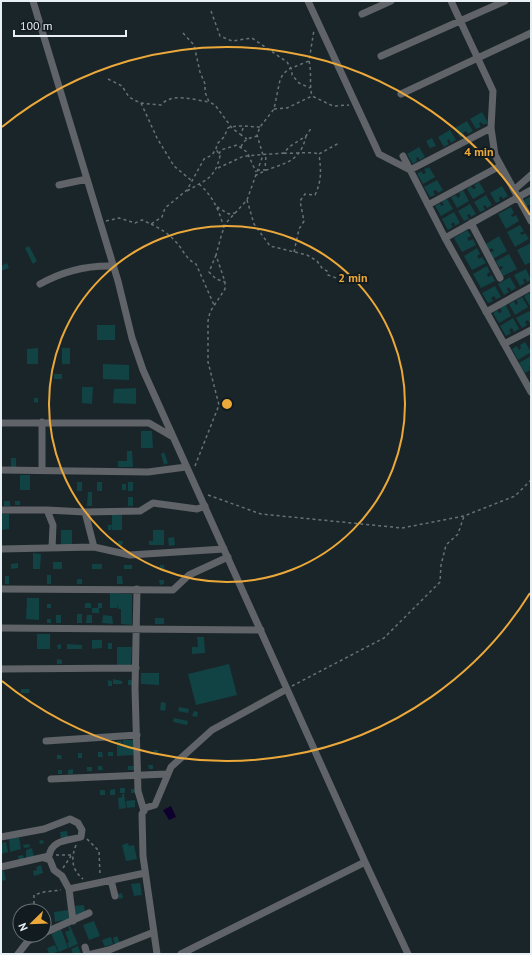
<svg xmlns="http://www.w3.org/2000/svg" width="532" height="955" font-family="'PT Sans',sans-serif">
  <rect width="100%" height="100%" fill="#1a252a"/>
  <!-- water -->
  <path fill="#0e002c" d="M171,806L176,817L169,820L163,810Z"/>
  <!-- building -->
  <path fill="#114244" d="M482,112L488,123L483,125L481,122L479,124L481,127L476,129L470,119Z
    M467,121L473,131L468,134L466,131L463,133L465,136L460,138L455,128Z
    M450,130L456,140L451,143L449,139L447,141L449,144L444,147L438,137Z
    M432,138L436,146L430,148L426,141Z
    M419,147L425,157L420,160L418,157L416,158L417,161L413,164L407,154Z
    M429,167L435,177L423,184L417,174L421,171L423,174L426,173L424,169Z
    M437,180L443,190L438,193L436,190L433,191L435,195L430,197L424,187Z
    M479,182L485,192L473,199L467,189L471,186L473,189L476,188L474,185Z
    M502,186L508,196L503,199L501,196L499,198L500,201L496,203L490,193Z
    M463,190L469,201L457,208L451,197L456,195L458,198L460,196L459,193Z
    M486,195L492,205L487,208L485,205L483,206L485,210L480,212L474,202Z
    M531,196V204L527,206L524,200Z
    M447,199L453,209L441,216L435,206L440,203L441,206L444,205L442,201Z
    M470,204L476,214L471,217L470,214L467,215L469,219L464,221L458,211Z
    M511,207L514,213L511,215L513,217L516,215L519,221L506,229L498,214Z
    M454,212L460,223L455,226L454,222L451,224L453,227L448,230L442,219Z
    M520,225L524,231L520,233L522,235L525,233L529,239L515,247L507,232Z
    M467,230L471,236L467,238L469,241L473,239L476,245L462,252L454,238Z
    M499,236L507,251L493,259L490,252L494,251L492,248L489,250L486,244Z
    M531,243V262L525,265L517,250Z
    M29,246L37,261L33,264L25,248Z
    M477,248L480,254L477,256L479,259L482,257L486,263L472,270L464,256Z
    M509,254L517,269L503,276L500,270L503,268L502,266L499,267L496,261Z
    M7,263L9,268L1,271V266Z
    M487,266L490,272L487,274L488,277L492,275L495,281L481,288L473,274Z
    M526,269L531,280L527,282L525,278L523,280L525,283L520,286L514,275Z
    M510,277L516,288L511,291L509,287L507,289L509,292L504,295L498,284Z
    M495,286L501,297L496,299L494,296L491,298L493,301L488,303L482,293Z
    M529,293L531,297L530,306L524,296Z
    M522,297L528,307L515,315L509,304L514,301L516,305L518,303L516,300Z
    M506,305L511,316L499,323L493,313L497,310L499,313L502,312L500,308Z
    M529,311L531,315V323L530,324L528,320L525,322L527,325L522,328L516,318Z
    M513,318L519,329L514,332L512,328L509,330L511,333L506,336L500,326Z
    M97,325H115V340H97Z
    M525,342L531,352L518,360L512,349L517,346L519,350L521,348L520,345Z
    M38,348V364H27V349Z
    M62,348H70V364H62Z
    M531,356V365L529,367L530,370L525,373L519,363Z
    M103,364L129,365V380L103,379Z
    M54,374H62V379H54Z
    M82,387H93L92,404L82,403Z
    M136,388V404L113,403L114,389Z
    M34,398H38V403L34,402Z
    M141,431H152L153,448H141Z
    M127,451H132L133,467H118V461H127Z
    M164,452L168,463L164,465L161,454Z
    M11,458H16V467H11Z
    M20,475H30V490H20Z
    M77,482H82V491H77Z
    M97,482H102V491H97Z
    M128,482H133V491H128Z
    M122,484H126V490H122Z
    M88,492H92V506H87Z
    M128,497H133V506H128Z
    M4,501H10V506H4Z
    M15,501H20V505H15Z
    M1,514H9V529L1,530Z
    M112,515H122V530H112Z
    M108,525H112L111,530H108Z
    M61,530H72V545H61Z
    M153,530H164V545H149V541H153Z
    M174,537L175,545L169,546L168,538Z
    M118,541H123L122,545H118Z
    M33,553L41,554L40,569H33Z
    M53,562H62V569H53Z
    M18,563V568L11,569V564Z
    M92,564H102V569H92Z
    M124,565H132V569H124Z
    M160,565H164V569H160Z
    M47,575H51V584H47Z
    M5,576H9V584H5Z
    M117,576H122L123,584H117Z
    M77,579H82V584H77Z
    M159,580H164V584L160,585Z
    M110,593L132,594V625L121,624V609H118V604L117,608H110Z
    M27,598H39V620L26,619Z
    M85,603H91V608H85Z
    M98,603H102V608H98Z
    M47,604H51V608H47Z
    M92,608H99V613H92Z
    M77,614H82V623H77Z
    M56,615H61V623H56Z
    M87,615H92V623H86Z
    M103,615L112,616L113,624L102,623Z
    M155,618H164V624H155Z
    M47,619H51V623H47Z
    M37,634H50V649H37Z
    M197,637H204L205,653L192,654V647H198Z
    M92,640H102V648L92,649Z
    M108,643H112V649H108Z
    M61,644V649H58L57,645Z
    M67,644L82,645V649H67Z
    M117,647H132L131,665H117Z
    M57,659L62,660V664H57Z
    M229,664L237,695L196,705L188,674Z
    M141,673H159V685L141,684Z
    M113,679L122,681V684H113Z
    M108,680L112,681V686H108Z
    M128,680H133L132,685H128Z
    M21,689H30L29,693H21Z
    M161,702L166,703L165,711L160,710Z
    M179,707L189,709L188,713L178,711Z
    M194,711L198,712L197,717L192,716Z
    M174,718L188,721L187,725L173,722Z
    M123,740H133V755L117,756V741H122L123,748Z
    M153,750H158V754H154Z
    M98,752H102L103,757H98Z
    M108,752H113V756H108Z
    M78,753H82V758H78Z
    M57,755H61L62,759H57Z
    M148,765H153V769H149Z
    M98,766H102L103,770H98Z
    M128,766H134V770H128Z
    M87,767H92V771H87Z
    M73,769V774H68V770Z
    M58,770H62V774H58Z
    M120,788H125V793H120Z
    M115,789V795H110V790Z
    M131,789H135V793H131Z
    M100,790H105V795H100Z
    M122,794H124L126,808L119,809L118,798L122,797Z
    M135,800V807L127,808L126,801Z
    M67,831L68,837L61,839L60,832Z
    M19,837L21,849L10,852L9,839Z
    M43,840L44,843L40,844L39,841Z
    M6,842L8,852L1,854V843Z
    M128,843L129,846L134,845L137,859L126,861L122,845Z
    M29,844L30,847L24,848L23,845Z
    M32,848L34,857L26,859V850Z
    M23,855L24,859L19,860L18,856Z
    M41,865L43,873L34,876L33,871L37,870L36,867Z
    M1,871H4L6,880L1,881Z
    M140,883L142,895L134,896L131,884Z
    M122,893L123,898L119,899L118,894Z
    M84,905L85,912L75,916L74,906Z
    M68,910L69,919L55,922L54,912Z
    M94,921L100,936L89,940L83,925Z
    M70,926L78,944L69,948L67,943L69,942L65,932L70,930L68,927Z
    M61,929L68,948L59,952L51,933Z
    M117,936L120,943L115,945L113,938Z
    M111,937L113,944L105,947L102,940Z
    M55,945L58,952L49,954L47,948Z
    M78,946L81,954H73L71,949Z"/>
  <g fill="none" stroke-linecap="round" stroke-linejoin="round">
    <!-- path -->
    <path stroke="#687276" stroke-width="1.5" stroke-dasharray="3 3" stroke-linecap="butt" d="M211,11L220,36L232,41L252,38L287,62L292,70V75L299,83L310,88
      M183,33L194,45L200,72L205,84V92L209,102L215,105L232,128L241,135
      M309,61C312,73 309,84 312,96
      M108,79L122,86L129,97L140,103L161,105C172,92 194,100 209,102
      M141,103L157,138L174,166L192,181
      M274,109L287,108L312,96L333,106L349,105
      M243,128L241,135L247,139
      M241,147C244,139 250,138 257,136
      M284,153C295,154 310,151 319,154
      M219,154L221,150L237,145L247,152L256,172
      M218,168L244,156L284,153L289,147L306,136L312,127
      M257,170H265L266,154
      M255,176C277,162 299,168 306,136
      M199,184C213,196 220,212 224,229
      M187,191C205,180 215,179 220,156L216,149
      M247,200L254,224L270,246L307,255L317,261L322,268L327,271L328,275L342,280
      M217,207L229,214L235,213
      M106,221L119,218L135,223L142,220L151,224L162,217L165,208L187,190L204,159L212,155L216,149L217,144L224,137L228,128C239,124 249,127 260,127
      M151,224C161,229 169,234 177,243C183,250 187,260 196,264L214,305
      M294,252L299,229L304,221L300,201L305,194L315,195C322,180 321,170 319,154L339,143
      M216,255L209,272L216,279L225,282
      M195,466L219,405L208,362V321L210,312L225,289V282L216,255L222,233L226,223L247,200L263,155L257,135L260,127L274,109L280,80L283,74L289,69L309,61L314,30
      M208,495L261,514L402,528L464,516L515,496L531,480
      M292,686L384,638L440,582L441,565L446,545L458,534L464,516
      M87,839L99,851L100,875
      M76,845C71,858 71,869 83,879
      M56,855H72
      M63,868L71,856
      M34,904V895L44,892L61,890"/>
    <!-- street -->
    <path stroke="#606368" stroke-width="7" d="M33,1L118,281L132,338L143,370L365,862L408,954
      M308,1L379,154L410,170L491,128
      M451,1L493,91L491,128L495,155L531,221
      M362,14L391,1
      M381,56L505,1
      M401,94L531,33
      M403,156L445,238L531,392
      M59,185L87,179
      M514,190L531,175
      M428,205L500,166
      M471,223L500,278
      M445,238L531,190
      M40,284C63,271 87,265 114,266
      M486,312L531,287
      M504,344L531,330
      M1,423H149L173,437
      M1,470L148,472L186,467
      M42,470V422
      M1,510H47L53,525L52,548
      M47,510L85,512L94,547
      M85,512L140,511L153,503L197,509L205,506
      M1,549L94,547L130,555L224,549
      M1,589L173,590L189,575L228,557
      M137,589L135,689L138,791L144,811
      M1,628L261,630
      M1,669L136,668
      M46,741L137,735
      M51,779L167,774
      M1,837L44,829L70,819L78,823L82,830L81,837C68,841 52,839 49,856L1,867
      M44,858L50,860L54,870L62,876L69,889L73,921
      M111,880L115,896
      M69,889L145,873
      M44,933L89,913
      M85,947L87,954
      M18,954L28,941L40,935
      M92,954L109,950L154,932
      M157,954L143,856L142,814L145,808L155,805L171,767L212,730L287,689
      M181,954L365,862"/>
  </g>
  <!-- distance rings -->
  <g fill="none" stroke="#eca93a" stroke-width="2">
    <circle cx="227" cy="404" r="178"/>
    <path d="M530 593A357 357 0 0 1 2 681M2 127A357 357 0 0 1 530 215"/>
  </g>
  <circle cx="227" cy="404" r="6" fill="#eca93a" stroke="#111b20" stroke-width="2"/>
  <g font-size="12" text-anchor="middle" font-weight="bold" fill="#eca93a" stroke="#111b20" stroke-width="4" stroke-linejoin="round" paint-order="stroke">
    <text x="479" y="156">4 min</text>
    <text x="353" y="282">2 min</text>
  </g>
  <!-- border -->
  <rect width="532" height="955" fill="none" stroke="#e9f0f4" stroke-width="4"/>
  <!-- north arrow -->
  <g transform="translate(32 923) rotate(247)"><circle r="19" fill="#111b20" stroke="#677075"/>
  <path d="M0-3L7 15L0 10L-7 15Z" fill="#eca93a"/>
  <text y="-6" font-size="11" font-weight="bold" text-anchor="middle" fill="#e9f0f4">N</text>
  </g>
  <!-- scale -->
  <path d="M14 30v6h112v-6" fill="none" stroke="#e9f0f4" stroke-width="2"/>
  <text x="20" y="30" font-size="12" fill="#e9f0f4" stroke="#111b20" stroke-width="3" paint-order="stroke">100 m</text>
</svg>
